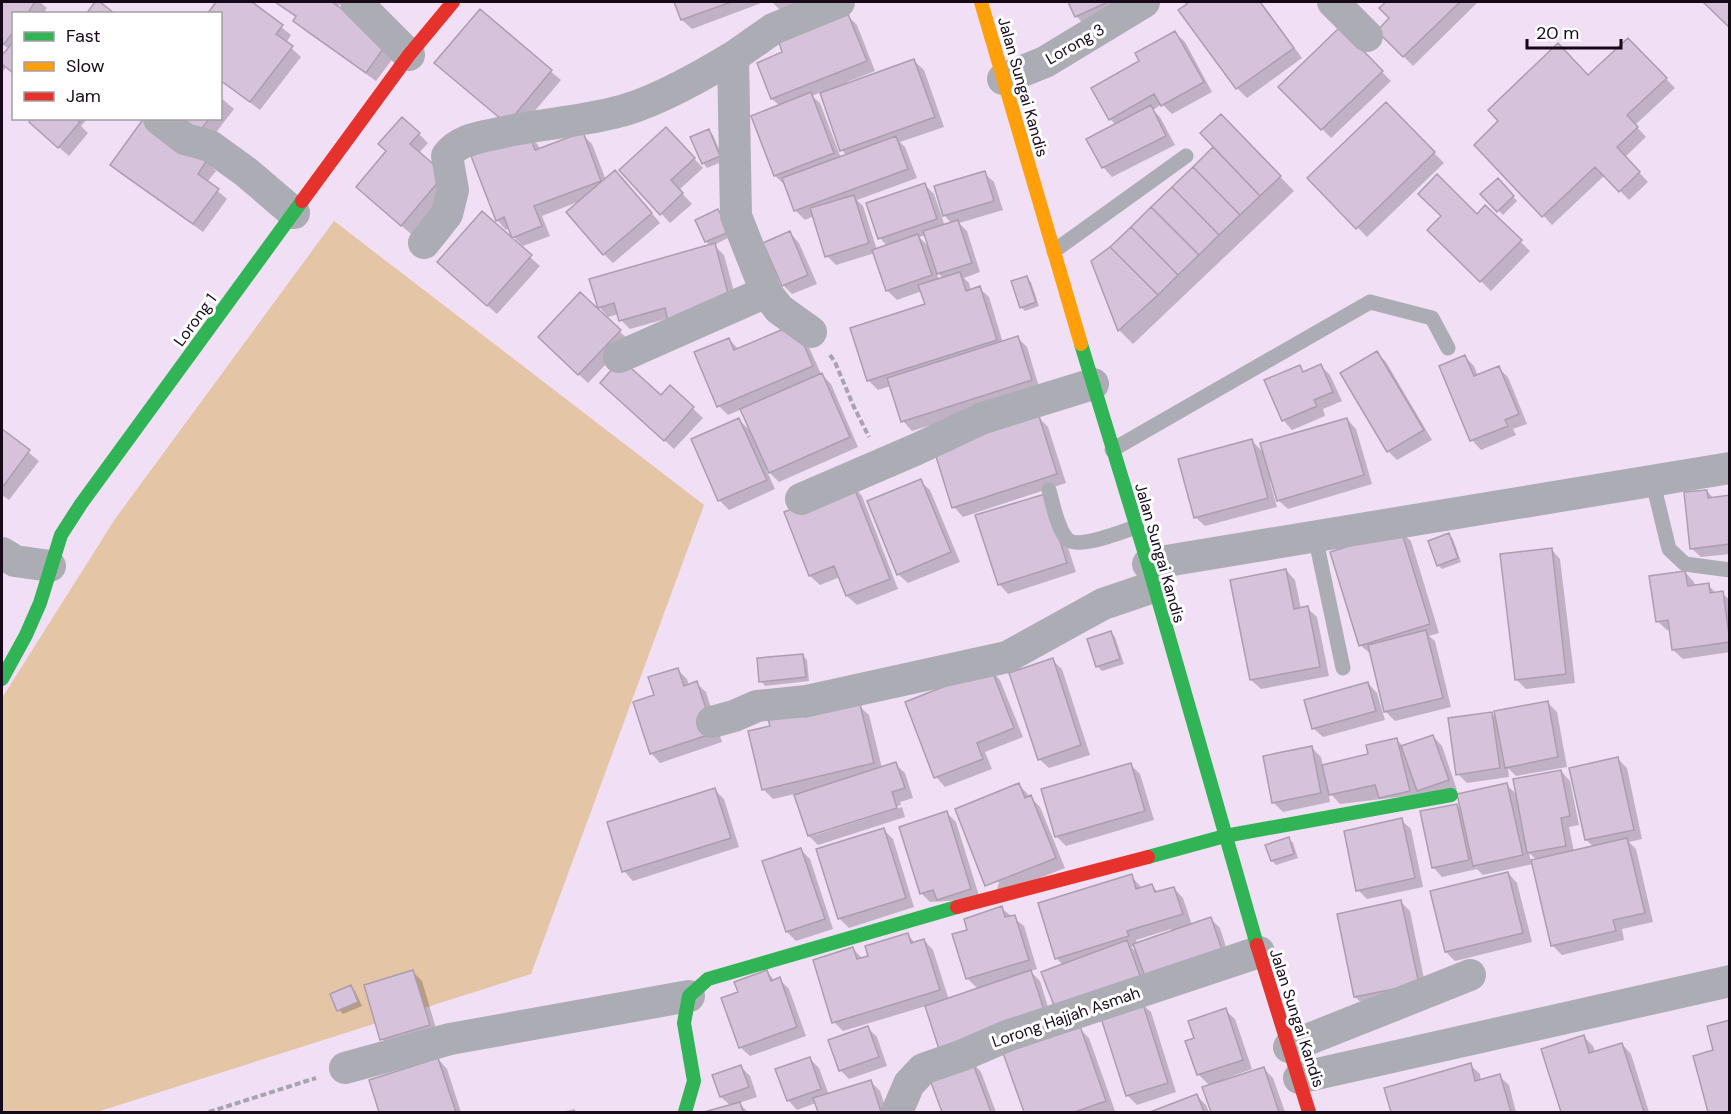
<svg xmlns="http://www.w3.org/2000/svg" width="1731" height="1114" font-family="'DM Sans',sans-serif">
  <rect width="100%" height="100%" fill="#f1dff5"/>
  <!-- green -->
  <path fill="#e4c5a5" d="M334,221L704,505L531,974L97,1112H2V698L115,519Z"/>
  <!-- shadow -->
  <path fill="#0003" fill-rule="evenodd" d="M2,2H40L47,8L43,14H14V73L6,67L2,73V52L4,54L9,49L2,44Z
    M218,2H250L291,35L286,43L301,57L260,110L220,80V14H208Z
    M274,2H342L337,7L397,53L376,81L304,30L295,21L297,18Z
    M675,2H764L692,29L682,20Z
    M772,2H801L780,10Z
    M1069,2H1117L1086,26L1076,16Z
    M1187,2H1261L1302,58L1247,98L1237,88Z
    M1388,2H1404L1407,4L1409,2H1478L1413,66L1379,31L1392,18L1382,8Z
    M480,12L561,80L517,132Z
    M848,16L857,25L875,71L847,82L848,84L914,61L924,70L944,127L900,142L905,147L917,178L857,200L863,206L877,250L887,246L880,238L924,184L934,194L945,226L952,224L944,215L984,173L994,182L1003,210L959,223L967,231L980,272L964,278L969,283L971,291L979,288L989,297L1003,343L1018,338L1027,347L1040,390L912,431L903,421L891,386L878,390L868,380L926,305L922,291L897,300L887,290L875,253L836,265L827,256L814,216L805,220L795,210L785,185L775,176L752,116L780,106L772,99L758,63L784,53ZM821,92L842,150L847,156L841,158L820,103L812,96ZM926,235L930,248L919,237ZM936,271L943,278L939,280Z
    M1340,29L1391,81L1331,138L1281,87Z
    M1175,33L1185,42L1212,92L1172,114L1162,104L1153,110L1160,117L1175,145L1112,177L1103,167L1116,125L1110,119L1141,62Z
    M1628,40L1675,88L1635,125L1646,137L1625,157L1648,182L1629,200L1605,175L1552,225L1543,215L1501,121L1589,77Z
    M220,97L234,109L208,143L176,118H220Z
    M1386,104L1444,163L1367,237L1309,178Z
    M1221,116L1294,191L1133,344L1119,330L1093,262L1111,248L1215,147Z
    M33,118H88L81,126L88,133L69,156L40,131Z
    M709,131L713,135L724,161L707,168L703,163Z
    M419,134L428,143L419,153L454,184L411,234L367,196L388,152Z
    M582,134L592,144L606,180L625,181L660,223L613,263L604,254L580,201L542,216L550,236L523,246L514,237L510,228L506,230L497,220L529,135L538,145L540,150Z
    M675,138L703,168L679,190L692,204L670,223L621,170Z
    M206,161L216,171L207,182L227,199L203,232L121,174L112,165Z
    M1498,180L1517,201L1503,215L1483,194Z
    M1485,207L1530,251L1491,291L1429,230L1477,216Z
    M718,211L722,215L732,236L714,245L724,255L738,306L669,318L630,329L621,320L619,314L608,317L599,307L711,246L706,242L697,221Z
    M482,214L540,266L497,314L448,271Z
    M790,233L799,243L817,284L792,294L783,285Z
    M1027,278L1031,282L1039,306L1025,311L1021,307Z
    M619,331L629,340L588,383L549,347Z
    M804,336L821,374L831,384L858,447L779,482L766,469L775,489L729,510L720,501L693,440L739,420L752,432L742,409L728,415L719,406L729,339L739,350Z
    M1377,353L1386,362L1432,440L1397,460L1388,451Z
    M1465,357L1474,366L1478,376L1498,368L1508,377L1527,424L1513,429L1516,435L1481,450L1472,440L1441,367Z
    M1321,366L1330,375L1342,401L1323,409L1325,416L1292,430L1283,420L1299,367L1305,373Z
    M670,387L703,418L674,449L611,392L661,397Z
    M1039,418L1048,427L1066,483L963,517L954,507Z
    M1347,419L1356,429L1372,484L1288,509L1278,500L1273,481L1270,482L1277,507L1205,526L1195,517L1252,441L1264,453Z
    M2,431L39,461L9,500L2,495Z
    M920,481L930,490L960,562L908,583L898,574Z
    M853,486L862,496L898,589L857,605L847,596L840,577L820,585L810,576L786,513Z
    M1707,491L1714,499L1730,497V554L1701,557L1691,548Z
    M1054,505L1076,572L1008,594L999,584Z
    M1401,532L1411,541L1439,633L1429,636L1435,641L1451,707L1395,721L1385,711L1371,654L1360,645Z
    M1449,535L1453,539L1461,562L1442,569L1438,565Z
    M1551,549L1560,559L1575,683L1526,689L1516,679Z
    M1286,570L1295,580L1301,609L1307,608L1317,617L1329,676L1261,689L1251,680Z
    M1685,572L1694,582L1695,586L1708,585L1717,594L1722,593L1730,600V652L1683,659L1673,650L1670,630H1667L1657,621Z
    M1111,632L1115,637L1124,664L1102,671L1098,667L1089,639Z
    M803,656L807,660L809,681L765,686L761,681Z
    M1052,660L1062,669L1090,755L1049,768L1039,759Z
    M677,669L687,679L689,685L696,683L706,692L722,742L660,763L651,753L656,696Z
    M991,670L1000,680L1023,737L985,752L992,769L945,787L936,777Z
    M1368,683L1377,693L1385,720L1323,737L1313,728Z
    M1548,703L1557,712L1567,767L1516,776L1508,768L1509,777L1467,783L1458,774L1491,713L1497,719Z
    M859,706L869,715L882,768L895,764L905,773L913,798L900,802L901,805L812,833V836L902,807L905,817L818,845L809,836L795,794L773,799L764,790L750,732Z
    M1433,736L1442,746L1457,790L1340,804L1328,791L1330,802L1283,812L1273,802L1311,747L1321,757L1323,766L1370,755L1397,740L1404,747Z
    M1618,759L1627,768L1642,839L1629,842L1636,849L1653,922L1622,929L1624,940L1562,955L1552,945L1533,864L1483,875L1477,869L1442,877L1433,867L1457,805L1462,811L1507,785L1518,796L1561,771L1570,781L1579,825L1569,827L1574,852L1594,847L1586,840ZM1529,853L1537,860L1531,862Z
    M1131,765L1140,774L1154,820L1066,846L1057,837Z
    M1019,785L1040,807L1065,868L996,895Z
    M715,790L724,799L739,847L633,881L624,871Z
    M947,813L956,822L980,899L930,902L921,893Z
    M1401,820L1411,829L1423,887L1367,899L1358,890Z
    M884,830L893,839L914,907L849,928L839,918Z
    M1289,839L1293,843L1298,858L1276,865L1272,861Z
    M801,850L810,859L833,929L796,941L787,932Z
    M1508,873L1517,883L1532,942L1455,961L1446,952Z
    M1131,876L1142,888L1152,886L1159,893L1174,888L1183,898L1192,925L1211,919L1220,928L1227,950L1156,988L1064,966L1056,958ZM1171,929L1172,932L1137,944L1136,940ZM1136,946L1139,954L1131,947Z
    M1401,902L1410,911L1427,993L1365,1006L1355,997Z
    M1001,908L1024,926L1037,969L1030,971L1040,981L1053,1023L926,1006L843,1031L834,1022L853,949L863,959L908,935L915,943L924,940L933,950L949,1000L978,989L968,979L969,931Z
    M413,972L422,981L438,1035L391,1049L382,1039Z
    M767,972L775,981L779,979L789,989L806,1036L750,1056L740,1047V993Z
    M351,987L355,991L362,1006L343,1014L339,1010Z
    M1141,1003L1151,1012L1176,1092L1137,1105L1127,1095Z
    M1225,1010L1235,1019L1252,1069L1227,1078L1228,1080L1264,1069L1273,1078L1285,1112H1212L1204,1088L1210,1086L1198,1074L1196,1039Z
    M868,1028L877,1037L887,1066L849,1079L840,1070Z
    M1079,1028L1089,1038L1115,1111L1109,1112H1025L1005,1054Z
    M1584,1037L1593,1046L1595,1053L1622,1044L1631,1054L1649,1112H1562L1543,1050Z
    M438,1059L447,1069L461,1112H381L371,1081Z
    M810,1059L819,1068L829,1095L871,1082L880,1091L887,1112H819L816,1103L797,1110L788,1100Z
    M972,1062L981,1072L996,1112H944L931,1078Z
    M1470,1065L1480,1074L1481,1081L1499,1076L1509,1085L1516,1112H1393L1386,1089Z
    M741,1067L750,1076L757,1097L739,1103L748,1112H708L731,1106L721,1097L714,1076Z
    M1197,1096L1206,1105L1209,1112H1154Z
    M574,1109L577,1112H562Z"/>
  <!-- building -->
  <path fill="#d6c2da" stroke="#ac9daf" stroke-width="1.5" d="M2,2H35L27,14H14V31L4,44L2,43Z
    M95,2H100L115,14H86Z
    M216,2H252L283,25L276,34L293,46L250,102L220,80V14H207Z
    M275,2H332L388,42L366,73L293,21L296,16Z
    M674,2H731L681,20Z
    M1068,2H1108L1075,17Z
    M1185,2H1260L1294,48L1236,89L1178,10L1187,4Z
    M1386,2H1460L1403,57L1377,31L1389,18L1379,8Z
    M1703,2H1730V28Z
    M480,9L552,70L507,124L434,63Z
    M848,14L867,61L771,99L757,63L782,52L779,42Z
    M1340,27L1383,71L1321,130L1278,87Z
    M1175,31L1204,82L1161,106L1154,94L1109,120L1091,88L1139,61L1135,53Z
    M1628,38L1667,78L1627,115L1638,127L1617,147L1640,172L1619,192L1595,167L1542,217L1474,145L1498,121L1488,110L1558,43L1588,75Z
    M14,41V74L2,64V55Z
    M914,59L935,117L840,151L820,93Z
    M811,92L834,153L774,176L751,116Z
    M1386,102L1435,152L1356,229L1307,178Z
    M1151,105L1166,136L1102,168L1086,139Z
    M1221,114L1281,176L1260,196L1200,133Z
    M402,117L420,133L410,144L445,174L401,226L356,187L386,151L378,144Z
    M31,118H75L80,122L58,148L29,122Z
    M144,118H150L207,160L198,174L219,189L193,224L110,165Z
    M177,118H210L197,134Z
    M666,127L695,158L671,180L683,193L660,215L619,170Z
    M709,129L720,156L702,164L690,137Z
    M583,132L601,181L534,206L542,226L512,238L504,217L496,221L471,156L529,134L535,150Z
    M896,136L908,169L794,211L782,178Z
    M1213,147L1260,196L1240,215L1193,167Z
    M1193,167L1240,215L1219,235L1172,187Z
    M615,170L652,213L603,255L566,212Z
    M985,171L994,201L943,216L934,186Z
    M1437,174L1477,214L1485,205L1522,240L1480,282L1427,230L1441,216L1418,194Z
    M1498,178L1514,196L1497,212L1480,194Z
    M925,183L937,219L878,239L866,203Z
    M1172,187L1219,235L1199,255L1151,207Z
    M854,195L869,243L825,257L810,208Z
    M1151,207L1199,255L1178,275L1131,227Z
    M718,209L729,232L705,242L695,220Z
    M482,211L532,255L487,306L437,262Z
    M958,220L972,263L937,274L923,231Z
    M1131,227L1178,275L1158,295L1110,247Z
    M790,231L808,275L782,286L763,243Z
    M918,234L932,275L886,291L872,250Z
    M715,243L729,297L669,326L665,308L619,321L614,303L598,308L589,279Z
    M1110,247L1158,295L1118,331L1091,261Z
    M960,272L966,291L980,286L997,340L867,381L850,328L925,304L918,285Z
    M1027,276L1036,302L1020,308L1011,281Z
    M580,292L621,330L578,375L538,337Z
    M795,324L813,366L717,407L694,352L729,338L734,350Z
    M1018,336L1032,380L901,422L887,378Z
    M1377,351L1424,430L1387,452L1340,373Z
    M1465,355L1474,376L1499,366L1519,414L1505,420L1508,426L1470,441L1439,366Z
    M621,359L661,395L670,385L694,407L664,441L600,383Z
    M1321,364L1333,392L1314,400L1317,406L1282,421L1264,380L1300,365L1303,372Z
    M822,373L850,437L769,473L740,409Z
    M1039,416L1057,474L952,508L934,450Z
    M739,418L767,480L718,501L691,439Z
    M1347,418L1364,475L1277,501L1260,443Z
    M2,429L30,450L2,488Z
    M1252,439L1268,498L1194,518L1178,459Z
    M921,479L951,552L897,575L867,501Z
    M853,485L890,579L846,596L834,566L809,576L784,512Z
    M1707,490L1708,498L1730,495V544L1690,549L1684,492Z
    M1045,494L1067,563L998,585L975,515Z
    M1401,530L1430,624L1359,646L1330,552Z
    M1449,533L1458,558L1437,566L1428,541Z
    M1552,548L1566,674L1515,680L1500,554Z
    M1286,569L1294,609L1308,606L1320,667L1250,680L1230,580Z
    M1685,571L1688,586L1709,583L1710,593L1723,591L1730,642L1672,650L1668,620L1656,622L1649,576Z
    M1426,630L1443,698L1384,712L1368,645Z
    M1111,631L1120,659L1096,667L1087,639Z
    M803,654L806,677L759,682L757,658Z
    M1053,658L1081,745L1038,760L1009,673Z
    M678,668L684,686L697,681L714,733L650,754L633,702L654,695L648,677Z
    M991,668L1014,728L977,743L983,759L934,778L905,702Z
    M1368,682L1376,711L1312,729L1304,700Z
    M1548,701L1558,757L1505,768L1494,711Z
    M802,703L805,717L860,704L874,763L762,790L748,731L770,726L766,711Z
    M1492,712L1500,768L1456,775L1448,718Z
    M1433,735L1449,780L1417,791L1401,746Z
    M1397,738L1410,791L1379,798L1375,785L1329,795L1322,765L1368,754L1366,745Z
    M1312,746L1321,793L1272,803L1263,756Z
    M1618,757L1634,830L1585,840L1569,768Z
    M896,762L905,788L892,792L897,808L808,836L794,795Z
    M1131,763L1145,811L1055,837L1041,789Z
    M1561,770L1570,816L1561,818L1566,846L1527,853L1513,779Z
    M1019,783L1025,798L1031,795L1056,858L985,886L955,809Z
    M1507,783L1523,855L1473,866L1457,794Z
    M715,788L731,838L622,872L607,822Z
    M1457,804L1469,860L1432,868L1420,811Z
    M947,811L971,889L937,900L933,890L920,894L899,827Z
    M1402,818L1415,878L1356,891L1344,831Z
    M884,828L906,898L838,919L816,849Z
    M1289,837L1294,854L1271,861L1265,845Z
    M1627,838L1645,913L1613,920L1616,931L1551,946L1531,860Z
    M801,848L825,919L786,932L762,861Z
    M1508,872L1523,933L1445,952L1430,891Z
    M1132,874L1136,889L1152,884L1155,892L1174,887L1183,914L1127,931L1129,936L1055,959L1038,903Z
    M1401,900L1419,984L1354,997L1337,914Z
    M1002,906L1005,917L1015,915L1029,960L966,979L952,934L967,930L964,919Z
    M1211,917L1223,953L1146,979L1133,944Z
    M908,933L911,943L924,939L940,990L832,1023L813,960L853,947L857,959L868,956L865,946Z
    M1127,940L1142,981L1057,1013L1041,972Z
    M413,970L430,1025L380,1040L364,985Z
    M767,970L771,981L780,977L797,1027L739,1048L721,998L738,992L734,982Z
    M1031,970L1045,1013L939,1049L925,1006Z
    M351,985L358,1002L337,1011L330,994Z
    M1142,1001L1168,1083L1126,1096L1100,1015Z
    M1226,1008L1243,1060L1197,1075L1185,1041L1194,1038L1188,1021Z
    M1730,1020V1112H1708L1693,1056L1713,1050L1707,1026Z
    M868,1026L879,1057L839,1071L828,1040Z
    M1080,1026L1106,1101L1075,1112H1024L1003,1053Z
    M1584,1035L1589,1053L1622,1043L1644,1112H1561L1541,1049Z
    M810,1057L821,1089L787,1101L775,1069Z
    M438,1058L456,1112H379L369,1080Z
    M972,1061L991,1112H942L929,1077Z
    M1471,1063L1475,1081L1500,1074L1511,1112H1391L1384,1088Z
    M741,1065L749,1087L720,1097L712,1075Z
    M1264,1067L1279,1112H1211L1202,1087Z
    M871,1080L881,1112H818L813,1098Z
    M1197,1094L1204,1112H1150Z
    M740,1102L743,1112H704Z"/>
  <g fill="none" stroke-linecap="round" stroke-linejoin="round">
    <!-- path -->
    <path stroke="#a6a4ae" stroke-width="4" stroke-dasharray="6 3" stroke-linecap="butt" d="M830,355L835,362L853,405L869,437
      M209,1112L316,1078"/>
    <!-- lane -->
    <path stroke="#acacb4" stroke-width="15" d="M1054,251L1186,156
      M1112,450L1370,302L1432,318L1448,348
      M1652,479L1669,549L1685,564L1730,570
      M1049,490C1053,504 1057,528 1067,539C1078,550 1123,531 1136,527
      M1315,536L1343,668"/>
    <!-- street -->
    <path stroke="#acacb4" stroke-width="32" d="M356,2L409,55
      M1333,2L1367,36
      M1003,79L1045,62L1144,2
      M159,119L185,139L210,146L246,172L294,213
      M424,243L447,214L453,190L447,156C459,138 484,137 504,132C540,124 577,122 613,113C651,105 700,77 733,57
      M811,332L779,309L766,292L736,216L733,57L773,29L839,2
      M619,357L766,292
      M801,499L917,449L983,418L1093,384
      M2,553L15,561L50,566
      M1148,564L1730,468
      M712,722L734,716L757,706L807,701L1007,657L1103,604L1153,587
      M1289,1047L1470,975
      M345,1068L450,1039L689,996
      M1299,1078L1730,981
      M897,1112L909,1084L923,1069L963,1055L1007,1036L1259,952"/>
    <!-- fast -->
    <path stroke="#30b455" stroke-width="14" d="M1081,344L1148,564L1257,945
      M2,679L26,635L40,603L61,535L81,504L302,201
      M1148,857L1225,836L1451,795
      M685,1112L694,1081L684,1023L689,996L708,979L957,907"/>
    <!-- slow -->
    <path stroke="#ff9f0a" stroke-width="14" d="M981,2L1081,344"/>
    <!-- jam -->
    <path stroke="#e5322d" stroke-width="14" d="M302,201L409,55L453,2
      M957,907L1148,857
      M1257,945L1309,1112"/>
  </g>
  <g text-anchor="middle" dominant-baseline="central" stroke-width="6" stroke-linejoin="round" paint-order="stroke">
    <!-- street labels -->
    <g font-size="16" fill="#170919" stroke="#fff">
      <text transform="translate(1075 44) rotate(-30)">Lorong 3</text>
      <text transform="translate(1023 87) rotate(74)">Jalan Sungai Kandis</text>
      <text transform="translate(195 320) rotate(-54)">Lorong 1</text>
      <text transform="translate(1160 553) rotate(74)">Jalan Sungai Kandis</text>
      <text transform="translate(1066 1017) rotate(-19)">Lorong Hajjah Asmah</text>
      <text transform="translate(1297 1018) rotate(72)">Jalan Sungai Kandis</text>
    </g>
  </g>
  <!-- border -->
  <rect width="1731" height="1114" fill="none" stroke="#170919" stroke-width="6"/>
  <!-- legend -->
  <rect x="12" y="12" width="210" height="108" fill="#ffffff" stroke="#a29da3" stroke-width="1.5"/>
  <rect x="24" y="32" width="30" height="9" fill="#30b455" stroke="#a29da3" stroke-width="1.5"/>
  <text x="66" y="42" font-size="18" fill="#170919">Fast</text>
  <rect x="24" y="62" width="30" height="9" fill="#ff9f0a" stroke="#a29da3" stroke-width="1.5"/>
  <text x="66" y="72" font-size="18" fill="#170919">Slow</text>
  <rect x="24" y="92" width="30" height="9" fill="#e5322d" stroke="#a29da3" stroke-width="1.5"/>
  <text x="66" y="102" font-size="18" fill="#170919">Jam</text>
  <!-- scale -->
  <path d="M1527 39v9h94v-9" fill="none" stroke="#170919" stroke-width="3"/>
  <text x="1536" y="39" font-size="18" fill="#170919" stroke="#ffffff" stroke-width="4.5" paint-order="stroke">20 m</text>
</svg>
